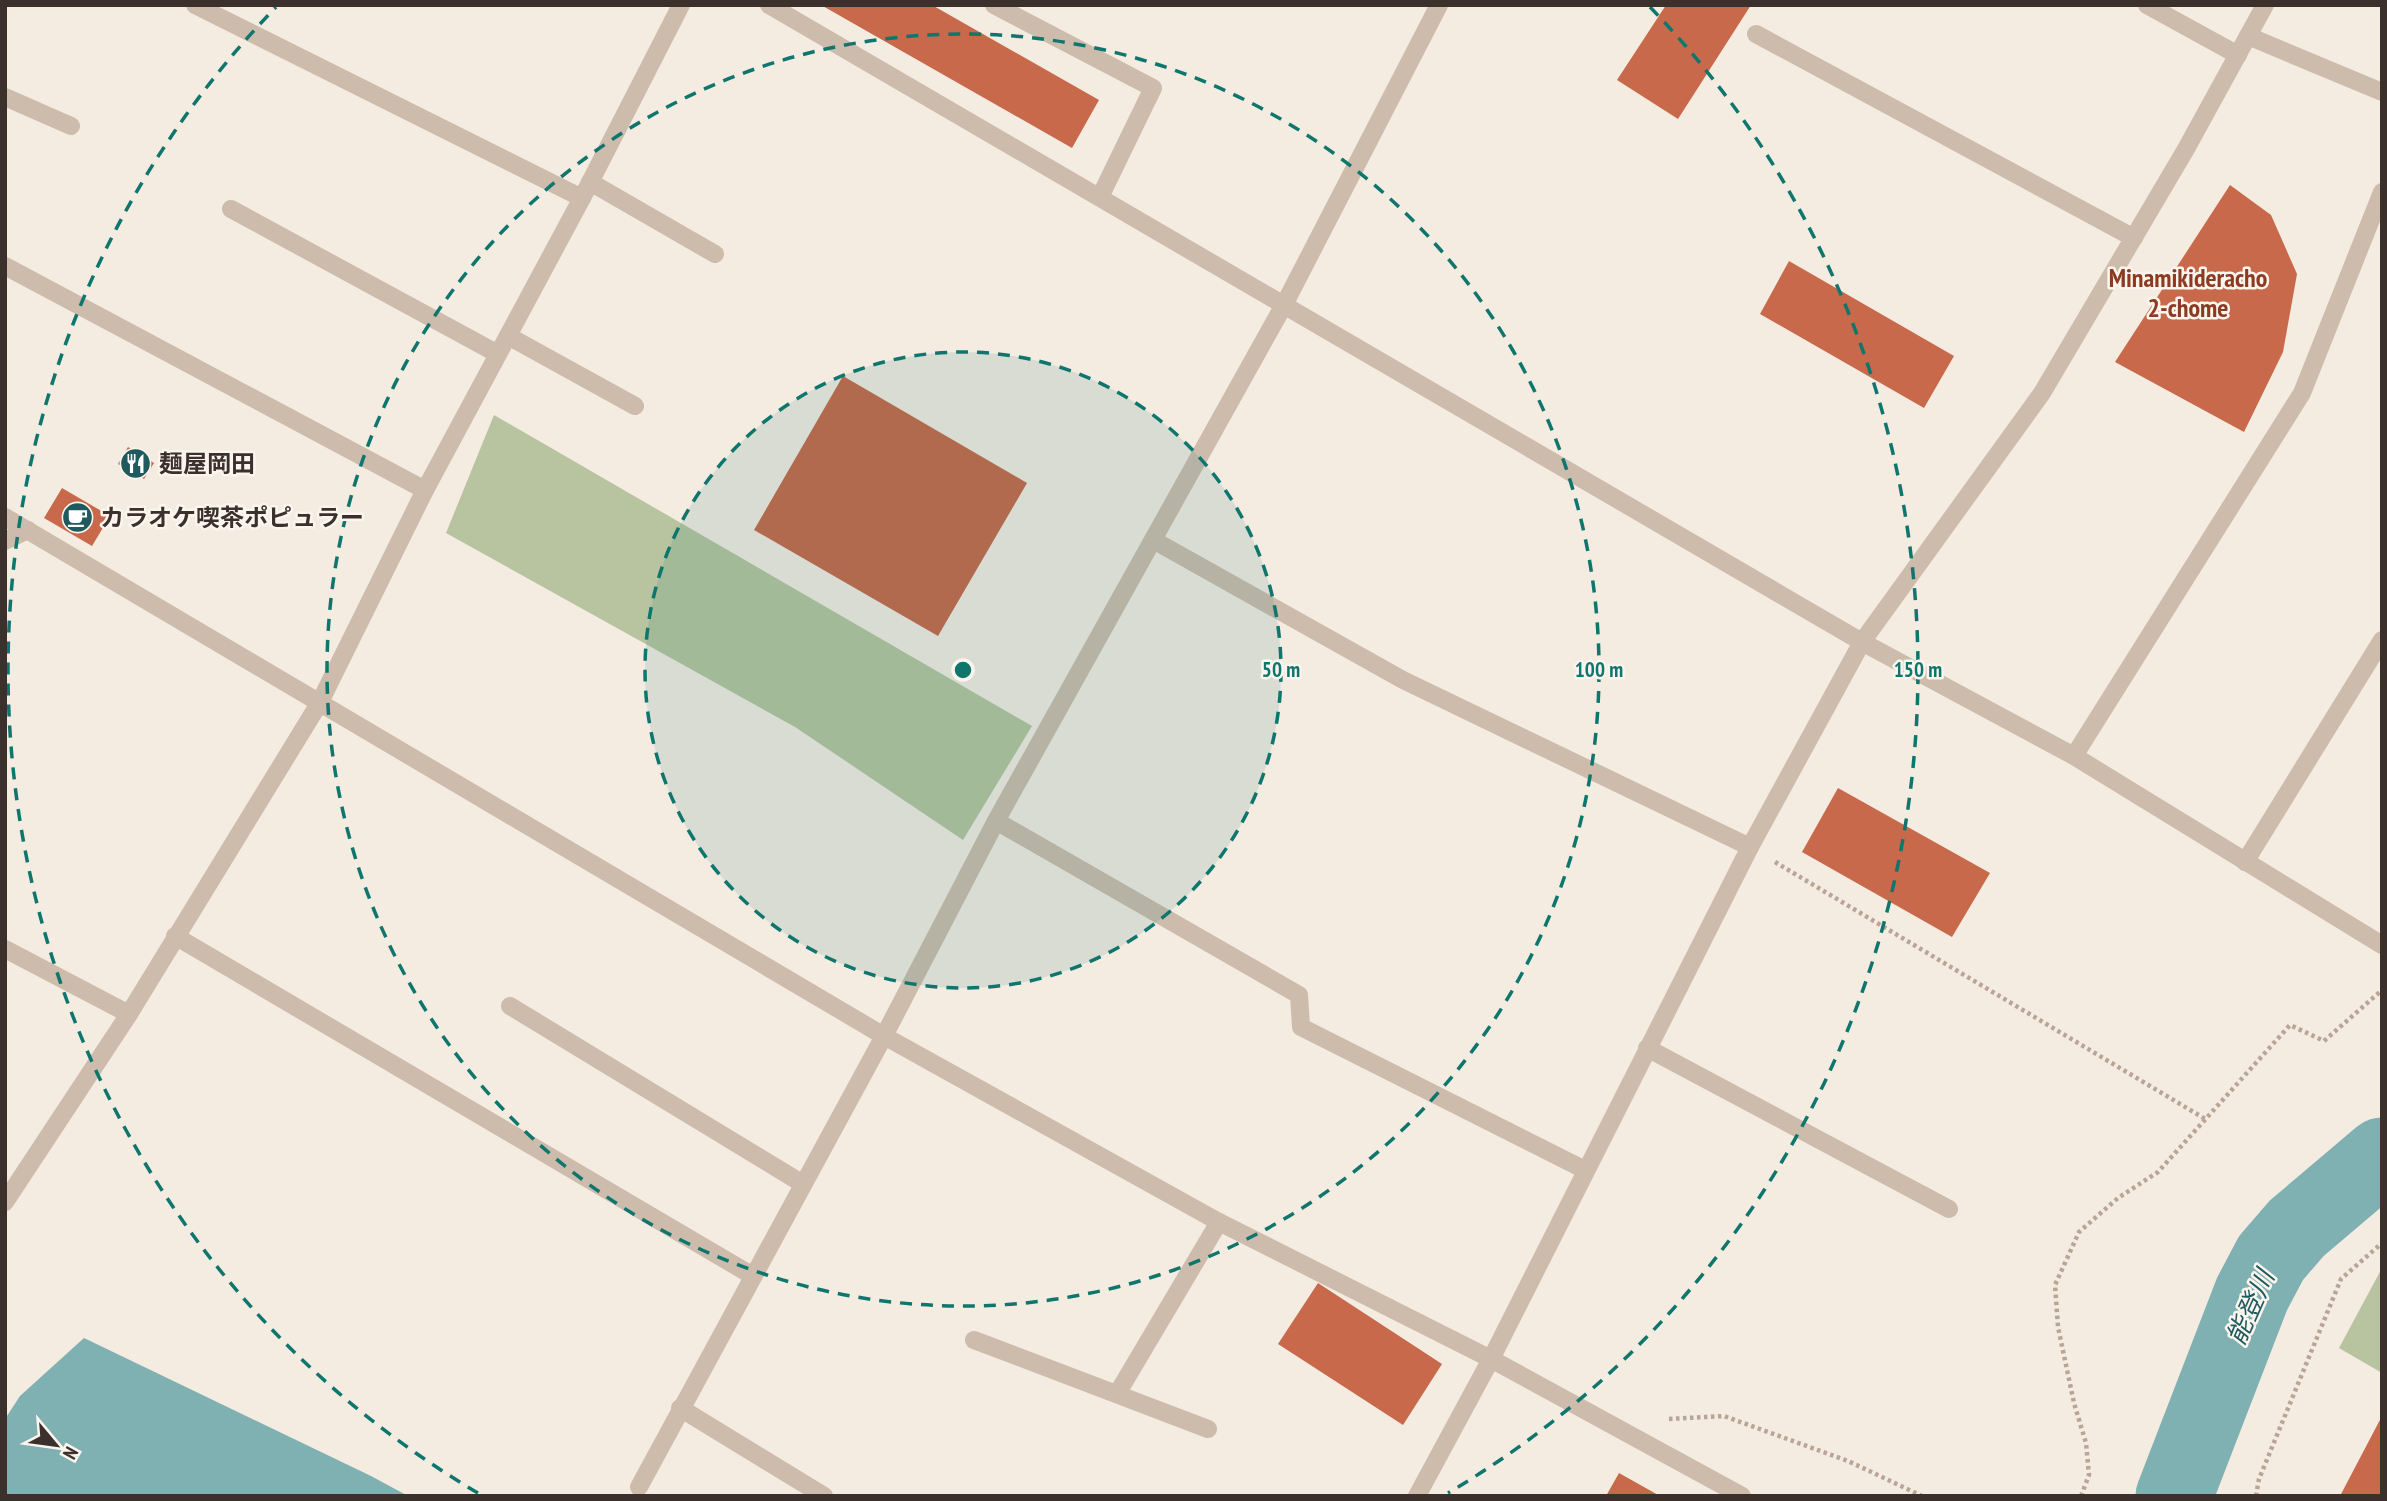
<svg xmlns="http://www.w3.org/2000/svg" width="2387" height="1501" font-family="'PT Sans Narrow','Noto Sans JP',sans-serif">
  <rect width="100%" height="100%" fill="#f4ebe1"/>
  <!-- green -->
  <path fill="#b8c4a0" d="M494,415L1032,726L963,840L795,727L446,533Z
    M2382,1268V1373L2339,1348Z"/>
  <!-- water -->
  <path fill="#7fb0b2" d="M84,1338L371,1476L408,1496H5V1419L20,1396Z"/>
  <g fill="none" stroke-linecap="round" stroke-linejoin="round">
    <!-- river -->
    <path stroke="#7fb0b2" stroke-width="77" d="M2174,1496L2252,1294L2271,1258L2297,1228L2382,1156"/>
  </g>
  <!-- building -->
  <path fill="#c8694b" d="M821,5H932L1099,100L1072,148Z
    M1666,5H1751L1678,119L1617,80Z
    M2230,185L2271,215L2297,274L2283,352L2244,432L2115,362Z
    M1789,261L1954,356L1924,408L1760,314Z
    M843,376L1027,483L938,636L754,530Z
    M128,447L154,463L144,479L118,464Z
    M62,488L110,516L92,546L44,518Z
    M1838,788L1990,873L1952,937L1802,852Z
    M1318,1283L1442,1364L1403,1425L1278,1344Z
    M2382,1416V1496H2340Z
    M1619,1473L1660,1496H1606Z"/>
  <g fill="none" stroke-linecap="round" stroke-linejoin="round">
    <!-- path -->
    <path stroke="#b9a596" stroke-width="4.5" stroke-dasharray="3.5 3.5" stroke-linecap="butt" d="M1775,862L2207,1120
      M1669,1419L1724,1416L1848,1461L1922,1496
      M2081,1496L2089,1475L2086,1443L2074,1403L2058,1327L2055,1285L2079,1232L2118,1198L2158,1172L2290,1025L2324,1041L2382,990
      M2256,1496L2259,1479L2341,1279L2382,1243"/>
    <!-- service -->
    <path stroke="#cdbbac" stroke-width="18" d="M195,5L582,198
      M994,5L1153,88L1100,197
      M2147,5L2238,55
      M1756,34L2134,238
      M2248,36L2382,92
      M5,97L71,126
      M590,182L715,254
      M231,209L498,354
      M5,266L425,490
      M508,336L635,406
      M5,541L28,530
      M1155,541L1403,680L1750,847
      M2074,756L2302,393L2382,192
      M996,821L1299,995L1301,1027L1585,1170
      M2245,862L2382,640
      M5,949L129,1014
      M510,1006L803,1184
      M974,1340L1208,1429
      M1117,1394L1219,1222
      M680,1408L824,1496"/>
    <!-- minor -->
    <path stroke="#cdbbac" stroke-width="18" d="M769,5L1862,642L2074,756L2382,945
      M5,517L884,1036L1219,1222L1491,1359L1742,1496
      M175,936L753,1276
      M1647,1048L1949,1209
      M5,1202L129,1014L320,702L425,490L582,198L681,5
      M639,1487L884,1036L996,821L1285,303L1439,5
      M1417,1496L1491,1359L1750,847L1862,642L2042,393L2186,149L2265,5"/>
  </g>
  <!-- distance rings -->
  <circle cx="963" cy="670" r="318" fill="#0f766e" fill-opacity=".12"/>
  <g fill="none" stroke="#0f766e" stroke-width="3.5" stroke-dasharray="12 9">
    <circle cx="963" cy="670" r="318"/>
    <circle cx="963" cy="670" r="636"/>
    <path d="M478 1493A955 955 0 0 1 276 7M1650 7A955 955 0 0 1 1448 1493"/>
  </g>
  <!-- icons -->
  <defs>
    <symbol id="restaurant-disc" viewBox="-11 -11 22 22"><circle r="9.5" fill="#1f5a5e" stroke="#fbf5ee"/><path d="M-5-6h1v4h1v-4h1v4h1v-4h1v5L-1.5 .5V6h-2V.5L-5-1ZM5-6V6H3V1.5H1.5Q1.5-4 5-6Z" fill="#fff"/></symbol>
    <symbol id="cafe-disc" viewBox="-11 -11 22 22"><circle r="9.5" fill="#1f5a5e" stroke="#fbf5ee"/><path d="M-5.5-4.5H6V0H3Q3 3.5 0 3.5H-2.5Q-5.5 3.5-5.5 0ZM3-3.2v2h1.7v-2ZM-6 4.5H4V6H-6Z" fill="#fff"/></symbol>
  </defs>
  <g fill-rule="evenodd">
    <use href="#restaurant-disc" x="118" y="446" width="35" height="35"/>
    <use href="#cafe-disc" x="60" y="500" width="35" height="35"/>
  </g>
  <g text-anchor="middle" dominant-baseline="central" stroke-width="5" stroke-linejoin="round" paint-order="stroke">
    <!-- poi labels -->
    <g font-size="24" font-weight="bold" fill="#3b302b" stroke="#fbf5ee" text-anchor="start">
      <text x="159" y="463">麺屋岡田</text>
      <text x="100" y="517">カラオケ喫茶ポピュラー</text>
    </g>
    <!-- neighbourhood labels -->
    <g font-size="26" font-weight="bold" fill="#8c3b22" stroke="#fbf5ee">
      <text x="2188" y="277">Minamikideracho<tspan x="2188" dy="30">2-chome</tspan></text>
    </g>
    <!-- water labels -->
    <g font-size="26" font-style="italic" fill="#1f5a5e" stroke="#fbf5ee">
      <text transform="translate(2250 1307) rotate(-66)">能登川</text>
    </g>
  </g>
  <circle cx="963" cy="670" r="10" fill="#0f766e" stroke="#fbf5ee" stroke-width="3.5"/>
  <g font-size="21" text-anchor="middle" font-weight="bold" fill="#0f766e" stroke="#fbf5ee" stroke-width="5" stroke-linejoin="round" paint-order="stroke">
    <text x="1281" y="677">50 m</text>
    <text x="1599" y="677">100 m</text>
    <text x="1918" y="677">150 m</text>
  </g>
  <!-- border -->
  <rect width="2387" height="1501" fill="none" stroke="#3b302b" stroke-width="14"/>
  <!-- north arrow -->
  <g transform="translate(56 1445) rotate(119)" stroke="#fbf5ee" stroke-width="5" paint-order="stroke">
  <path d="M0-5L12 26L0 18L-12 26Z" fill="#3b302b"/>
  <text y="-10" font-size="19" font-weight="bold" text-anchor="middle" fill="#3b302b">N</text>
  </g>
</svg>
